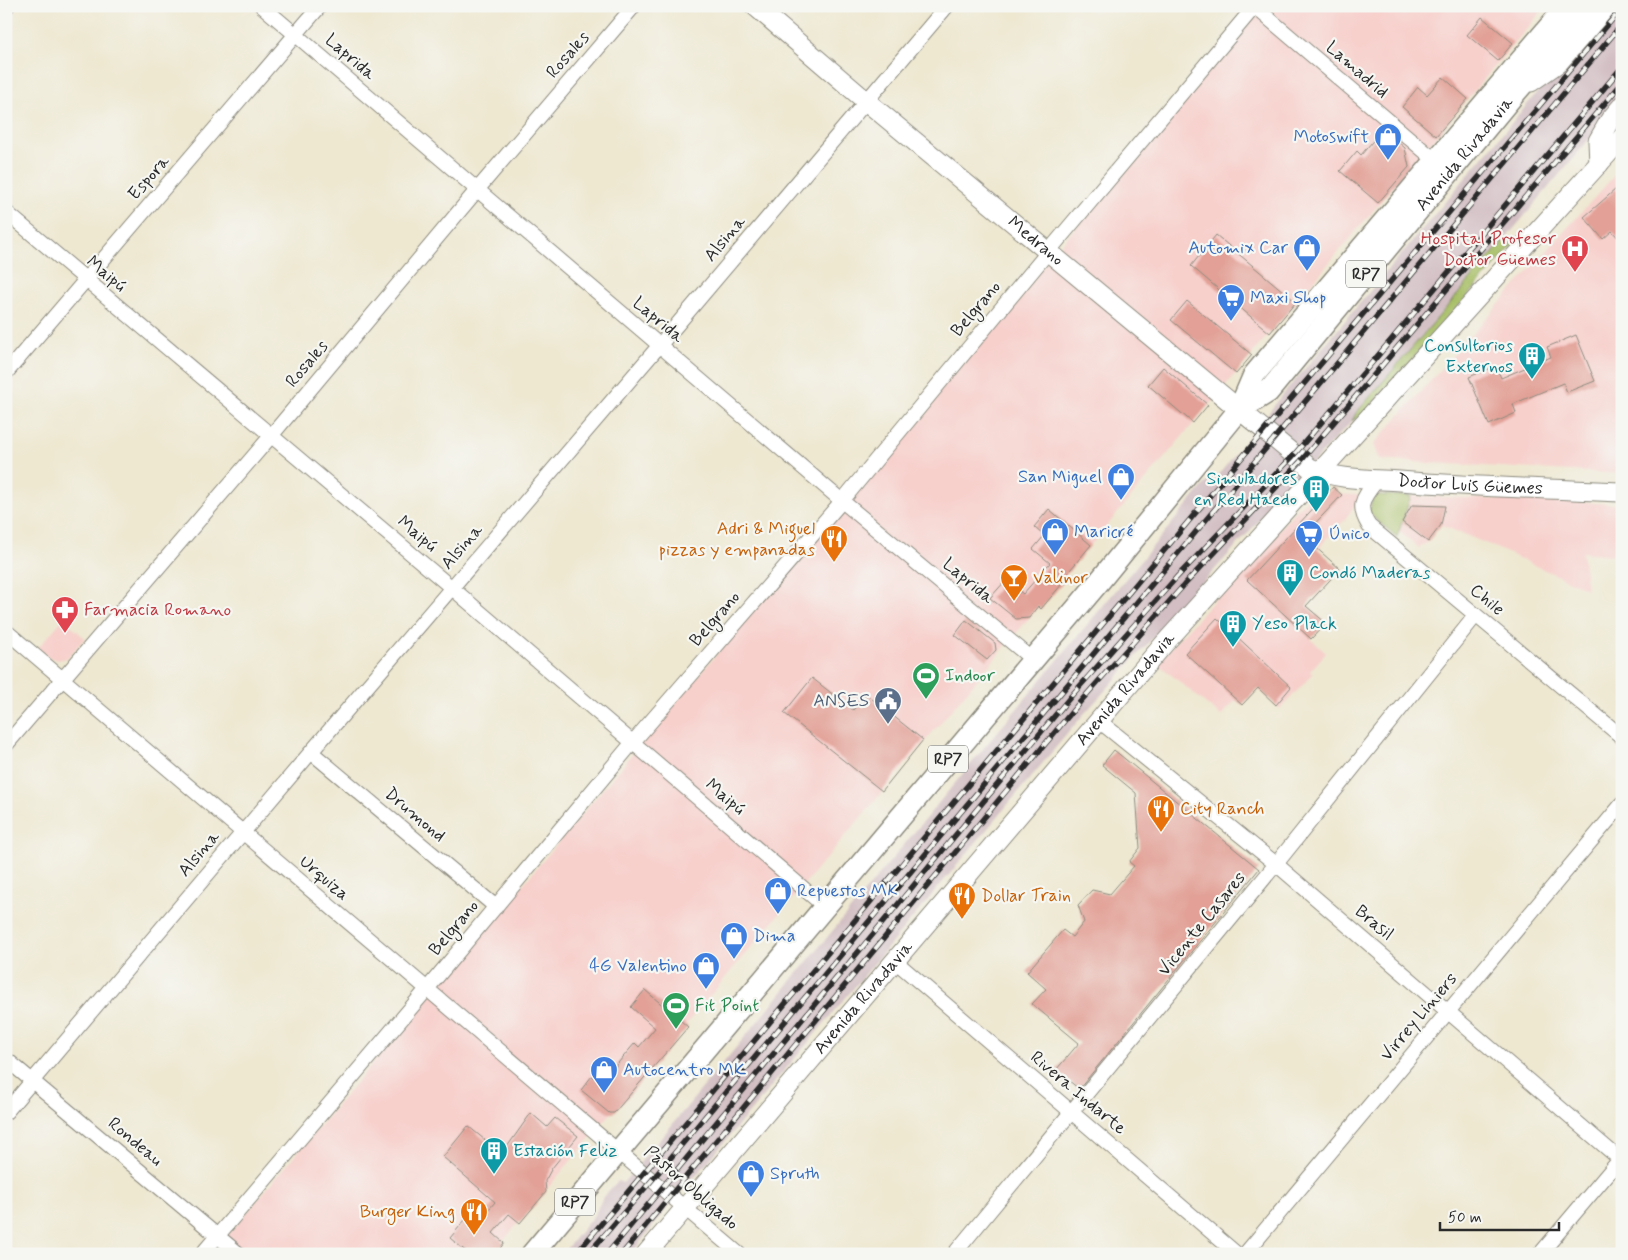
<svg xmlns="http://www.w3.org/2000/svg" width="1628" height="1260" font-family="Mynerve,sans-serif">
  <rect width="100%" height="100%" fill="#f6f6f2"/>
  <filter id="ink" filterUnits="userSpaceOnUse"><feTurbulence type="fractalNoise" baseFrequency=".02" numOctaves="2"/><feDisplacementMap in="SourceGraphic" scale="10" xChannelSelector="R" yChannelSelector="G"/><feConvolveMatrix kernelMatrix="1 2 1 2 8 2 1 2 1" color-interpolation-filters="sRGB"/></filter>
  <filter id="wash" filterUnits="userSpaceOnUse"><feTurbulence type="fractalNoise" baseFrequency=".0096" numOctaves="4" result="noise"/><feDisplacementMap in="SourceGraphic" scale="20" xChannelSelector="R" yChannelSelector="G"/><feGaussianBlur stdDeviation="1.12" result="paint"/><feColorMatrix in="noise" values="0 0 0 0 0 0 0 0 0 0 0 0 0 0 0 0 0 1.4 0 .05"/><feComposite in="paint" operator="in"/></filter>
  <g filter="url(#wash)">
    <rect width="100%" height="100%" fill="#eee8d1"/>
    <!-- built -->
    <path fill="#f7d0cc" d="M1262,6H1546L492,1254H212Z
      M1622,167V474L1380,460L1374,444Z
      M1324,494L1361,495V497L1345,519L1318,549L1340,569L1306,605L1326,623L1311,639L1326,653L1310,671L1313,674L1280,709L1258,688L1242,705L1236,700L1221,716L1157,663L1299,507L1311,497Z
      M1411,496L1622,504V556L1582,552L1587,589L1485,543L1441,525L1428,542L1419,548L1399,531Z
      M63,619L85,638L67,658L58,660L48,657L38,648Z"/>
    <!-- industrial -->
    <path fill="#d2bec3" d="M1610,6H1622V100L1479,270L1356,413L1352,421L1285,492L1083,715L696,1176L690,1179L631,1254H562L595,1214L603,1197L618,1181L623,1183L657,1143L989,742L1205,484L1220,473L1286,391Z"/>
    <!-- green -->
    <path fill="#a6bd63" stroke="#687447" d="M1506,238L1514,244L1363,415L1352,421L1356,413Z
      M1378,495L1411,496L1397,537L1373,517L1369,512L1373,498Z"/>
    <g id="blocks">
      <!-- building -->
      <path fill="#e2a096" d="M1482,17L1513,43L1498,61L1467,35Z
        M1443,77L1468,99L1436,136L1402,107L1418,87L1427,95Z
        M1383,129L1405,148L1409,167L1378,203L1340,171L1357,151L1361,155Z
        M1616,189L1622,196V242L1612,231L1603,239L1584,217Z
        M1216,235L1296,302L1270,333L1191,266Z
        M1187,301L1252,355L1236,374L1171,320Z
        M1576,335L1595,381L1567,392L1563,383L1513,404L1516,413L1489,425L1469,377L1496,366L1501,378L1551,357L1547,347Z
        M1163,367L1208,405L1193,423L1148,385Z
        M1333,487L1342,495L1303,536L1340,569L1306,606L1326,623L1311,639L1247,580Z
        M1412,505L1445,506L1441,525L1428,542L1402,522Z
        M1049,509L1091,545L1065,576L1067,578L1041,609L1038,606L1029,618L1016,619L990,598L1006,580L1023,594L1050,563L1033,549L1044,536L1034,527Z
        M1217,618L1291,687L1276,705L1258,688L1242,705L1185,653Z
        M966,620L995,643L996,650L987,660L955,635Z
        M812,678L853,710L866,694L923,740L882,791L784,713Z
        M1114,750L1259,869L1079,1089L1056,1070L1079,1043L1032,1004L1046,989L1027,972L1063,930L1072,937L1084,922L1078,905L1092,890L1110,894L1134,866L1129,862L1140,848L1136,793L1102,765Z
        M645,990L688,1027L614,1113H609L581,1090L592,1076L601,1083L635,1043L639,1047L655,1028L631,1007Z
        M531,1113L547,1127L555,1118L578,1136L552,1168L545,1181L546,1192L520,1223L509,1214L493,1233L504,1243L496,1254H469L450,1238L470,1214L479,1221L495,1202L443,1157L468,1126L502,1154Z"/>
    </g>
  </g>
  <g filter="url(#ink)">
    <use href="#blocks" fill-opacity="0" stroke="#8c8a7e" stroke-width="1"/>
    <g fill="none" stroke-linecap="round" stroke-linejoin="round">
      <defs>
        <path id="street" d="M262,6L842,501L1032,659
          M1254,6L1436,161
          M6,8L7,6
          M6,212L452,588L824,906
          M6,373L320,6
          M1377,480C1363,498 1356,505 1369,526L1622,737
          M6,631L739,1254
          M1098,720L1276,864L1622,1161
          M6,745L271,436L477,190L634,6
          M311,752L496,907
          M895,961L1237,1254
          M6,1059L239,1254
          M6,1112L311,752L659,346L947,6
          M202,1254L427,989L633,742L842,501L1048,252L1255,6
          M954,1254L1276,864L1476,615
          M1245,1254L1622,804
          M1540,1254L1622,1157"/>
        <g id="secondary">
          <path id="s1" d="M755,6L866,101L1310,468C1337,480 1370,479 1400,481C1474,487 1548,489 1622,492"/>
          <path d="M1531,82L1558,63L1607,6"/>
          <path d="M1599,164L1598,141L1610,120L1622,106"/>
          <path id="s2" d="M646,1254L1164,644L1622,138"/>
        </g>
        <g id="primary">
          <path d="M1239,410L1254,375L1567,6"/>
          <path id="s3" d="M532,1254L1098,583L1239,410L1268,392L1515,93L1590,6"/>
        </g>
      </defs>
      <!-- street casing -->
      <use href="#street" stroke="#8c8a7e" stroke-width="16"/>
      <!-- secondary casing -->
      <use href="#secondary" stroke="#8c8a7e" stroke-width="21"/>
      <!-- primary casing -->
      <use href="#primary" stroke="#8c8a7e" stroke-width="24"/>
      <!-- street -->
      <use href="#street" stroke="#fff" stroke-width="14"/>
      <!-- secondary -->
      <use href="#secondary" stroke="#fff" stroke-width="19"/>
      <!-- primary -->
      <use href="#primary" stroke="#fff" stroke-width="21"/>
      <defs>
        <path id="rail" d="M576,1254L1264,431L1622,8
          M588,1254L652,1180L1622,24
          M607,1254L1072,695L1176,578L1293,456L1622,67
          M622,1254L1080,702L1184,585L1300,462L1622,83"/>
      </defs>
      <!-- rail casing -->
      <use href="#rail" stroke="#2b2b2b" stroke-width="5.5"/>
      <!-- rail -->
      <use href="#rail" stroke="#f6f6f2" stroke-width="4" stroke-dasharray="11" stroke-linecap="butt"/>
    </g>
  </g>
  <!-- icons -->
  <defs>
    <symbol id="shop-pin" viewBox="-11 -11 22 30"><path d="M0 17L-7.5 6A9.5 9.5 0 1 1 7.5 6Z" fill="#3f7fe0" stroke="#f6f6f2"/><path d="M-5-2.5h2.3a2.7 3.5 0 0 1 5.4 0H5L5.5 6h-11ZM-1.5-2.5h3a1.5 2.3 0 0 0-3 0Z" fill="#fff"/></symbol>
    <symbol id="hospital-pin" viewBox="-11 -11 22 30"><path d="M0 17L-7.5 6A9.5 9.5 0 1 1 7.5 6Z" fill="#e0444e" stroke="#f6f6f2"/><path d="M-5-5h3v3.5h4V-5h3V5h-3V1.5h-4V5h-3Z" fill="#fff"/></symbol>
    <symbol id="supermarket-pin" viewBox="-11 -11 22 30"><path d="M0 17L-7.5 6A9.5 9.5 0 1 1 7.5 6Z" fill="#3f7fe0" stroke="#f6f6f2"/><path d="M-6-5.5h2.5l.6 2H6L4.5 2H-2.5L-4.4-4H-6ZM-1.5 3.2a1.3 1.3 0 1 0 .1 0ZM3 3.2a1.3 1.3 0 1 0 .1 0Z" fill="#fff"/></symbol>
    <symbol id="building-pin" viewBox="-11 -11 22 30"><path d="M0 17L-7.5 6A9.5 9.5 0 1 1 7.5 6Z" fill="#0f9aa8" stroke="#f6f6f2"/><path d="M-4-6H4V6H1V3H-1V6H-4ZM-2.5-4.3h1.7v1.8h-1.7ZM.8-4.3h1.7v1.8H.8ZM-2.5-1h1.7V.8h-1.7ZM.8-1h1.7V.8H.8Z" fill="#fff"/></symbol>
    <symbol id="restaurant-pin" viewBox="-11 -11 22 30"><path d="M0 17L-7.5 6A9.5 9.5 0 1 1 7.5 6Z" fill="#e8710a" stroke="#f6f6f2"/><path d="M-5-6h1v4h1v-4h1v4h1v-4h1v5L-1.5 .5V6h-2V.5L-5-1ZM5-6V6H3V1.5H1.5Q1.5-4 5-6Z" fill="#fff"/></symbol>
    <symbol id="bar-pin" viewBox="-11 -11 22 30"><path d="M0 17L-7.5 6A9.5 9.5 0 1 1 7.5 6Z" fill="#e8710a" stroke="#f6f6f2"/><path d="M-6-5H6L.8 .8V4.5H3.5V6h-7V4.5H-.8V.8Z" fill="#fff"/></symbol>
    <symbol id="pharmacy-pin" viewBox="-11 -11 22 30"><path d="M0 17L-7.5 6A9.5 9.5 0 1 1 7.5 6Z" fill="#e0444e" stroke="#f6f6f2"/><path d="M-2-6h4v4h4v4h-4v4h-4v-4h-4v-4h4Z" fill="#fff"/></symbol>
    <symbol id="stadium-pin" viewBox="-11 -11 22 30"><path d="M0 17L-7.5 6A9.5 9.5 0 1 1 7.5 6Z" fill="#2e9e5b" stroke="#f6f6f2"/><path d="M0-5a6.5 5 0 1 0 0 10a6.5 5 0 1 0 0-10ZM-3.5-1.8h7v3.6h-7Z" fill="#fff"/></symbol>
    <symbol id="civic-pin" viewBox="-11 -11 22 30"><path d="M0 17L-7.5 6A9.5 9.5 0 1 1 7.5 6Z" fill="#5c6f8a" stroke="#f6f6f2"/><path d="M-.6-6.5H3V-4.5H.6V-3L4-1V1h2V6H-6V1h2V-1L-.6-3ZM-1.2 2.5V6h2.4V2.5Z" fill="#fff"/></symbol>
  </defs>
  <g fill-rule="evenodd">
    <use href="#shop-pin" x="1372" y="121" width="32" height="43"/>
    <use href="#shop-pin" x="1291" y="232" width="32" height="43"/>
    <use href="#hospital-pin" x="1559" y="233" width="32" height="43"/>
    <use href="#supermarket-pin" x="1215" y="282" width="32" height="43"/>
    <use href="#building-pin" x="1516" y="340" width="32" height="43"/>
    <use href="#shop-pin" x="1105" y="461" width="32" height="43"/>
    <use href="#building-pin" x="1300" y="473" width="32" height="43"/>
    <use href="#shop-pin" x="1039" y="516" width="32" height="43"/>
    <use href="#supermarket-pin" x="1293" y="518" width="32" height="43"/>
    <use href="#restaurant-pin" x="818" y="523" width="32" height="43"/>
    <use href="#building-pin" x="1274" y="557" width="32" height="43"/>
    <use href="#bar-pin" x="998" y="562" width="32" height="43"/>
    <use href="#pharmacy-pin" x="49" y="594" width="32" height="43"/>
    <use href="#building-pin" x="1217" y="608" width="32" height="43"/>
    <use href="#stadium-pin" x="910" y="660" width="32" height="43"/>
    <use href="#civic-pin" x="872" y="685" width="32" height="43"/>
    <use href="#restaurant-pin" x="1145" y="793" width="32" height="43"/>
    <use href="#shop-pin" x="762" y="875" width="32" height="43"/>
    <use href="#restaurant-pin" x="946" y="880" width="32" height="43"/>
    <use href="#shop-pin" x="718" y="920" width="32" height="43"/>
    <use href="#shop-pin" x="690" y="950" width="32" height="43"/>
    <use href="#stadium-pin" x="660" y="990" width="32" height="43"/>
    <use href="#shop-pin" x="588" y="1054" width="32" height="43"/>
    <use href="#building-pin" x="478" y="1135" width="32" height="43"/>
    <use href="#shop-pin" x="735" y="1158" width="32" height="43"/>
    <use href="#restaurant-pin" x="458" y="1196" width="32" height="43"/>
  </g>
  <g text-anchor="middle" dominant-baseline="central" stroke-width="4.5" stroke-linejoin="round" paint-order="stroke">
    <!-- shield labels -->
    <g fill="#f6f6f2" stroke="#686867" stroke-width="1">
      <rect x="1346" y="260.5" width="40" height="27" rx="4"/>
      <rect x="928" y="745.5" width="40" height="27" rx="4"/>
      <rect x="555" y="1188.5" width="40" height="27" rx="4"/>
    </g>
    <g font-size="16" font-weight="bold" fill="#2b2b2b">
      <text x="1366" y="274">RP7</text>
      <text x="948" y="759">RP7</text>
      <text x="575" y="1202">RP7</text>
    </g>
    <!-- street labels -->
    <g font-size="18" fill="#2b2b2b" stroke="#f6f6f2">
      <text transform="translate(568 55) rotate(-49)">Rosales</text>
      <text transform="translate(350 57) rotate(41)">Laprida</text>
      <text transform="translate(1357 70) rotate(41)">Lamadrid</text>
      <text stroke="none"><textPath href="#s3" startOffset="1444">Avenida Rivadavia</textPath></text>
      <text transform="translate(149 178) rotate(-49)">Espora</text>
      <text transform="translate(725 239) rotate(-50)">Alsina</text>
      <text stroke="none"><textPath href="#s1" startOffset="366">Medrano</textPath></text>
      <text transform="translate(106 274) rotate(40)">Maipú</text>
      <text transform="translate(976 309) rotate(-50)">Belgrano</text>
      <text transform="translate(658 320) rotate(40)">Laprida</text>
      <text transform="translate(307 364) rotate(-50)">Rosales</text>
      <text stroke="none"><textPath href="#s1" startOffset="884">Doctor Luis Güemes</textPath></text>
      <text transform="translate(417 534) rotate(40)">Maipú</text>
      <text transform="translate(462 547) rotate(-49)">Alsina</text>
      <text transform="translate(968 581) rotate(40)">Laprida</text>
      <text transform="translate(1487 600) rotate(40)">Chile</text>
      <text transform="translate(715 619) rotate(-49)">Belgrano</text>
      <text stroke="none"><textPath href="#s2" startOffset="741">Avenida Rivadavia</textPath></text>
      <text transform="translate(725 797) rotate(40)">Maipú</text>
      <text transform="translate(415 815) rotate(40)">Drumond</text>
      <text transform="translate(199 854) rotate(-50)">Alsina</text>
      <text transform="translate(324 878) rotate(40)">Urquiza</text>
      <text transform="translate(1374 923) rotate(40)">Brasil</text>
      <text transform="translate(1202 924) rotate(-51)">Vicente Casares</text>
      <text transform="translate(454 928) rotate(-50)">Belgrano</text>
      <text stroke="none"><textPath href="#s2" startOffset="336">Avenida Rivadavia</textPath></text>
      <text transform="translate(1419 1017) rotate(-50)">Virrey Liniers</text>
      <text transform="translate(1078 1093) rotate(40)">Rivera Indarte</text>
      <text transform="translate(135 1142) rotate(40)">Rondeau</text>
      <text transform="translate(691 1188) rotate(41)">Pastor Obligado</text>
    </g>
    <!-- shop labels -->
    <g font-size="18" fill="#366cbe" stroke="#f6f6f2" text-anchor="start">
      <text x="1369" y="137" text-anchor="end">Motoswift</text>
      <text x="1288" y="248" text-anchor="end">Automix Car</text>
      <text x="1250" y="298">Maxi Shop</text>
      <text x="1102" y="477" text-anchor="end">San Miguel</text>
      <text x="1074" y="532">Maricré</text>
      <text x="1328" y="534">Único</text>
      <text x="797" y="891">Repuestos MK</text>
      <text x="753" y="936">Dima</text>
      <text x="687" y="966" text-anchor="end">4G Valentino</text>
      <text x="623" y="1070">Autocentro MK</text>
      <text x="770" y="1174">Spruth</text>
    </g>
    <!-- health labels -->
    <g font-size="18" fill="#be3a42" stroke="#f6f6f2" text-anchor="end">
      <text x="1556" y="239">Hospital Profesor<tspan x="1556" dy="21">Doctor Güemes</tspan></text>
      <text x="84" y="610" text-anchor="start">Farmacia Romano</text>
    </g>
    <!-- culture labels -->
    <g font-size="18" fill="#0d838f" stroke="#f6f6f2" text-anchor="start">
      <text x="1513" y="346" text-anchor="end">Consultorios<tspan x="1513" dy="21">Externos</tspan></text>
      <text x="1297" y="479" text-anchor="end">Simuladores<tspan x="1297" dy="21">en Red Haedo</tspan></text>
      <text x="1309" y="573">Condó Maderas</text>
      <text x="1252" y="624">Yeso Plack</text>
      <text x="513" y="1151">Estación Feliz</text>
    </g>
    <!-- food labels -->
    <g font-size="18" fill="#c56008" stroke="#f6f6f2" text-anchor="start">
      <text x="815" y="529" text-anchor="end">Adri &amp; Miguel<tspan x="815" dy="21">pizzas y empanadas</tspan></text>
      <text x="1033" y="578">Valinor</text>
      <text x="1180" y="809">City Ranch</text>
      <text x="981" y="896">Dollar Train</text>
      <text x="455" y="1212" text-anchor="end">Burger King</text>
    </g>
    <!-- leisure labels -->
    <g font-size="18" fill="#27864d" stroke="#f6f6f2" text-anchor="start">
      <text x="945" y="676">Indoor</text>
      <text x="695" y="1006">Fit Point</text>
    </g>
    <!-- service labels -->
    <g font-size="18" fill="#4e5e75" stroke="#f6f6f2" text-anchor="end">
      <text x="869" y="701">ANSES</text>
    </g>
  </g>
  <!-- margin -->
  <rect width="1628" height="1260" fill="none" stroke="#f6f6f2" stroke-width="25"/>
  <!-- scale -->
  <path d="M1440 1222v8h119v-8" fill="none" stroke="#2b2b2b" stroke-width="2.5"/>
  <text x="1448" y="1222" font-size="15" fill="#2b2b2b" stroke="#f6f6f2" stroke-width="4" paint-order="stroke">50 m</text>
</svg>
